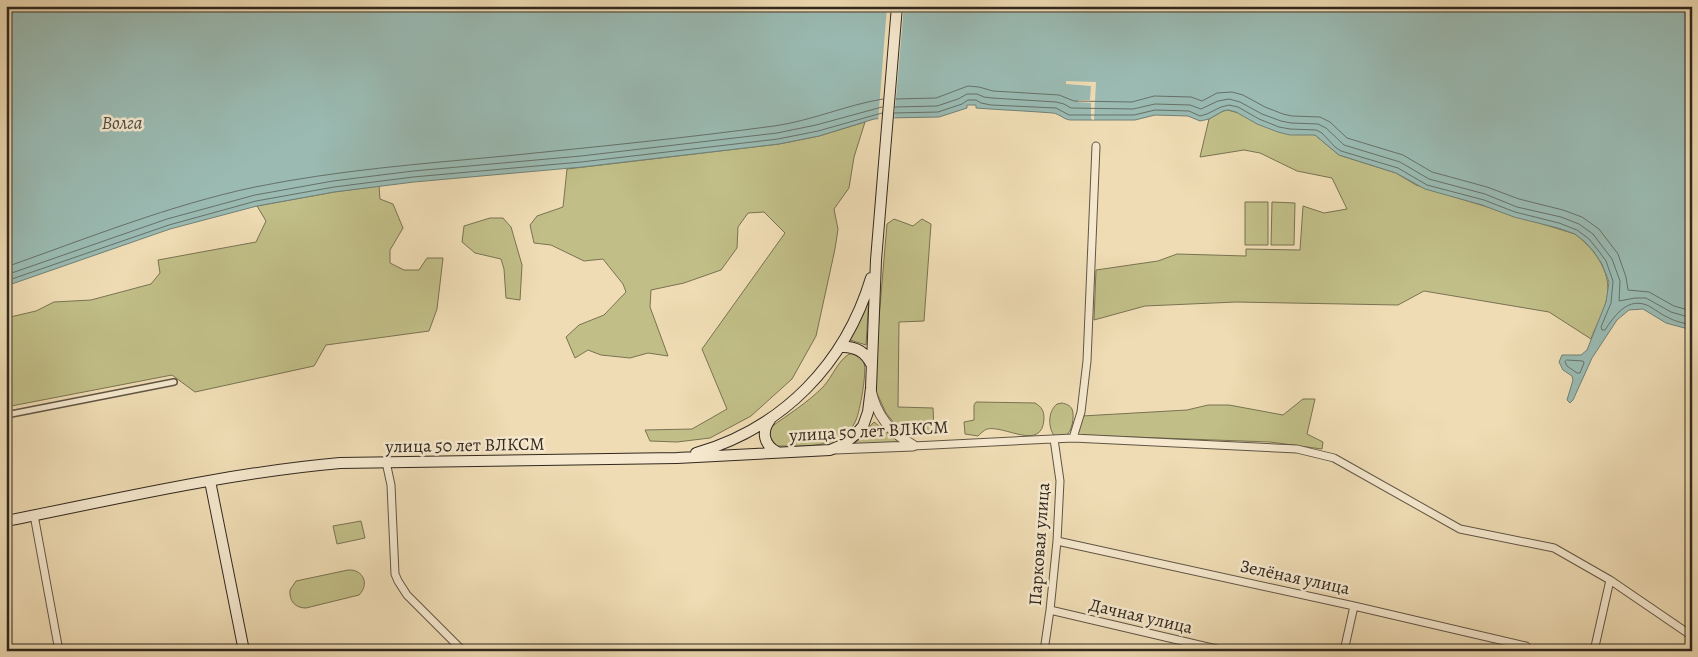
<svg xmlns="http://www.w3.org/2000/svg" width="1698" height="657" font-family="Alegreya,serif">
  <rect width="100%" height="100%" fill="#efdcb4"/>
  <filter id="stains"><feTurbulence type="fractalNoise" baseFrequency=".004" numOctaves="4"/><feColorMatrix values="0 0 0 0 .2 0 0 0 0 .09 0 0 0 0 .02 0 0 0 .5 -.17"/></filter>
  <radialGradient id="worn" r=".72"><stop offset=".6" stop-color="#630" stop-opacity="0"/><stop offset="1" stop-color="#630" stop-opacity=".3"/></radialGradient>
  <!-- green -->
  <path fill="#c1be87" stroke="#797352" d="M1228,110L1315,135L1339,155L1396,173L1416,185L1575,234C1596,250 1614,275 1606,302C1603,315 1595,327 1591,339L1549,312L1424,291L1398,305L1236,302L1145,306L1094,320L1096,270L1158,261L1177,254L1246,256V249L1300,250L1303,206L1324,213L1347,209L1332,178L1297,171L1260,153L1244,150L1200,157L1209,119L1223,111Z
    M865,122L854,157L849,188L834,209L838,229L835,249L816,336L792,379L751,416L710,438L677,442L650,441L645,430L692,429L727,409L702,349L785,233L764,212L748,213L738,227L737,248L721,270L684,283L651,290L650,307L668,356L648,353L630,358L601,355L588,350L575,358L566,337L579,325L604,315L626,292L623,284L603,259L584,261L551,245L534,243L530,225L537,216L563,207L567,169L779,144L819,136Z
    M379,186L380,199L393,204L403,228L390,250V263L404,270H419L427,258H443L437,309L429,331L326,345L314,366L195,392L172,375L6,407V318L36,311L54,302L91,300L151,284L160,273L158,260L256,242L266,221L257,206L334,192Z
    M1245,202H1268V245H1245Z
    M1272,202L1295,203L1294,245H1271Z
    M490,218H503L511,227L522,265L520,300L506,298L504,269L501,259L475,253L462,242L464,226Z
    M894,219L913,226L922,219L931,224L924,321L899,322L898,407L933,408L934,428L927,434H908L898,428L886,413L875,389V366L887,224Z
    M869,296L866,345L850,340Z
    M849,354C856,354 862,355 864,363C867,372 860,411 856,420C853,428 845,436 837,439C819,448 795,446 776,446C769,440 767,436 771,427C789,414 807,403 823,387C833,376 837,362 849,354Z
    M1303,399H1315L1307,434L1323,442L1322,449L1270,442L1077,435L1082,416L1187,410L1208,405H1229L1283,415Z
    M976,402L1035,403C1042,407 1044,411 1044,419C1042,452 1005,425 987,429C984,430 980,434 978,436L965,434L964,422L974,420V405Z
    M1062,403C1066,404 1070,405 1072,409C1075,416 1072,433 1065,436C1064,436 1057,438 1056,438C1048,430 1047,412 1057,404Z
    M874,422L899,442L853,445Z
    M361,521L365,538L337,544L333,526Z
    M348,570C363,569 370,584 359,595L306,608C295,608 289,601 290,590L296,581Z"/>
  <!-- water -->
  <path fill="#9abab2" stroke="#708077" d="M6,6H1692V330L1666,323L1643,309L1629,310L1617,320L1592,358L1573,400L1570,403L1567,400L1573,380L1572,376L1563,370L1559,362L1562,355H1581L1587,350L1606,302L1609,282L1602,264L1594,252L1585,242L1575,234L1558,228L1514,217L1482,205L1425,189L1396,173L1339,155L1315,135H1290L1278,132L1257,124L1236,112L1228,110L1223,111L1209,119L1200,121L1188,116L1155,115L1135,120H1071C1064,120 1060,114 1053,113C1028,111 1002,110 976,108V105H967V108L939,117L886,118L874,119L819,136L779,144L582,167L414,182L334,192L257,206L170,229L6,286Z"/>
  <!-- pier -->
  <path fill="#efdcb4" d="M887,6H904L894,121L878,122Z
    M1066,81L1096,82L1094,120L1091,119V103L1078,102V100H1090L1091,86L1066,84Z"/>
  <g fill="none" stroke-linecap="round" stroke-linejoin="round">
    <!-- shore -->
    <path stroke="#667168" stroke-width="1" d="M896,99L936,98L968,86L979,87L993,91L1059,95L1074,101L1132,102L1154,96L1191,97L1202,101L1217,93L1232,92L1243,95L1265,107L1283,114L1292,116L1320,117L1330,122L1347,138L1403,155L1432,172L1487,187L1519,199L1563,210L1582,217L1599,229L1618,254L1626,277L1628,290L1649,292L1674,306L1692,311
      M895,107L937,106L958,99L967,94H977L984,97L992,98L1056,102L1064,104L1071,108L1133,109L1155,104L1190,105L1201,109L1218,101L1229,99L1240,102L1262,114L1281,121L1291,123L1318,124L1326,128L1344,145L1400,162L1429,179L1485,194L1517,207L1561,217L1579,224L1593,234L1612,259L1620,281L1619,301L1635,298H1646L1671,312L1692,318
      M894,113L938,112L962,104L968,100H976L981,103L991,105L1056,108L1069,115H1134L1155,110L1189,111L1200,116L1207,114L1221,107L1229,105L1238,107L1259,119L1279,127L1290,129L1316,130L1322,133L1335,147L1341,151L1398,168L1427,185L1484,200L1515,212L1559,223L1577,230L1589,239L1598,250L1606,261L1613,281L1611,303L1601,327L1602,330H1605C1615,315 1628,296 1649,306C1656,310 1662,315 1669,318C1676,322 1684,323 1692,325
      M6,267C88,238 170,205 255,187C339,170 420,164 505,156C595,147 685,138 774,126C811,121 846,105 883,99
      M6,275L167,219L255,195L333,181L413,171L581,156L777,133L816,125L882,107
      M6,281L169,225L256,201L334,187L413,177L581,162L778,139L818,131L882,113
      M1567,360L1583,361L1584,363L1580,373H1577L1567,366L1565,362Z"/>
    <defs>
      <path id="pedestrian" d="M6,415L174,382"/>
      <path id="minor" d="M1073,438L1081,412L1087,361L1096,146
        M913,446L1073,438L1297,449L1334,458L1460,529L1554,548L1610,580L1692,636
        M386,462L391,485L395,574L398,581L407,595L463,651
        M34,515L59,651
        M1057,541L1354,606L1526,646
        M1050,610L1225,651
        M1044,651L1050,610L1057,541L1060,481L1054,439
        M1344,651L1354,606
        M1594,651L1610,580"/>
      <path id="tertiary" d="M871,390C876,415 891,433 913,445
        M835,449L913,446"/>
      <path id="secondary" d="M840,347C854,346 865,351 871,364
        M770,420C761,432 764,445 777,452
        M696,453C783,428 845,364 871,278
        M210,481L244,651
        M6,521C117,499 227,473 340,463L677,458L830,450L844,444L855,435L863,426L868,412L871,388L876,260L897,6"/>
    </defs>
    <!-- pedestrian casing -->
    <use href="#pedestrian" stroke="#605544" stroke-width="8"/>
    <!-- minor casing -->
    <use href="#minor" stroke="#605544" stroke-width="9"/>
    <!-- tertiary casing -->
    <use href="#tertiary" stroke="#605544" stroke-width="11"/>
    <!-- secondary casing -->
    <use href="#secondary" stroke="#31281e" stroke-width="12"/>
    <!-- pedestrian -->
    <use href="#pedestrian" stroke="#f5e8ce" stroke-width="5"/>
    <!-- minor -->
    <use href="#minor" stroke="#f5e8ce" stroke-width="7"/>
    <!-- tertiary -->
    <use href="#tertiary" stroke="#f5e8ce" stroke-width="9"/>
    <!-- secondary -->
    <use href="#secondary" stroke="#f5e8ce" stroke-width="10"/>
  </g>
  <g text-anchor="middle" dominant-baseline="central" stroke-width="5" stroke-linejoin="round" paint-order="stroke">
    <!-- street labels -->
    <g font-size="18" fill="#31281e" stroke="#f5e8ce">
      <text transform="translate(869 431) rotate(-3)">улица 50 лет ВЛКСМ</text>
      <text transform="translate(465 445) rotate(-1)">улица 50 лет ВЛКСМ</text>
      <text transform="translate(1039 544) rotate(-86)">Парковая улица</text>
      <text transform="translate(1295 577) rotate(12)">Зелёная улица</text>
      <text transform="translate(1141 616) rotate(13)">Дачная улица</text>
    </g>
    <!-- water labels -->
    <g font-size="19" font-style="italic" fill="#4b4c43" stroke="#f5e8ce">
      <text x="122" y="123">Волга</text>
    </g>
  </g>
  <!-- margin -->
  <rect width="1698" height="657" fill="none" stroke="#efdcb4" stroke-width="25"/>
  <rect x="8" y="8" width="1683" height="642" fill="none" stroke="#31281e" stroke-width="2.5"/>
  <rect x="12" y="12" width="1673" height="632" fill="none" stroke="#31281e"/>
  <rect width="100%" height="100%" filter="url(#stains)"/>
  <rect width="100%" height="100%" fill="url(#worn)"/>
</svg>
